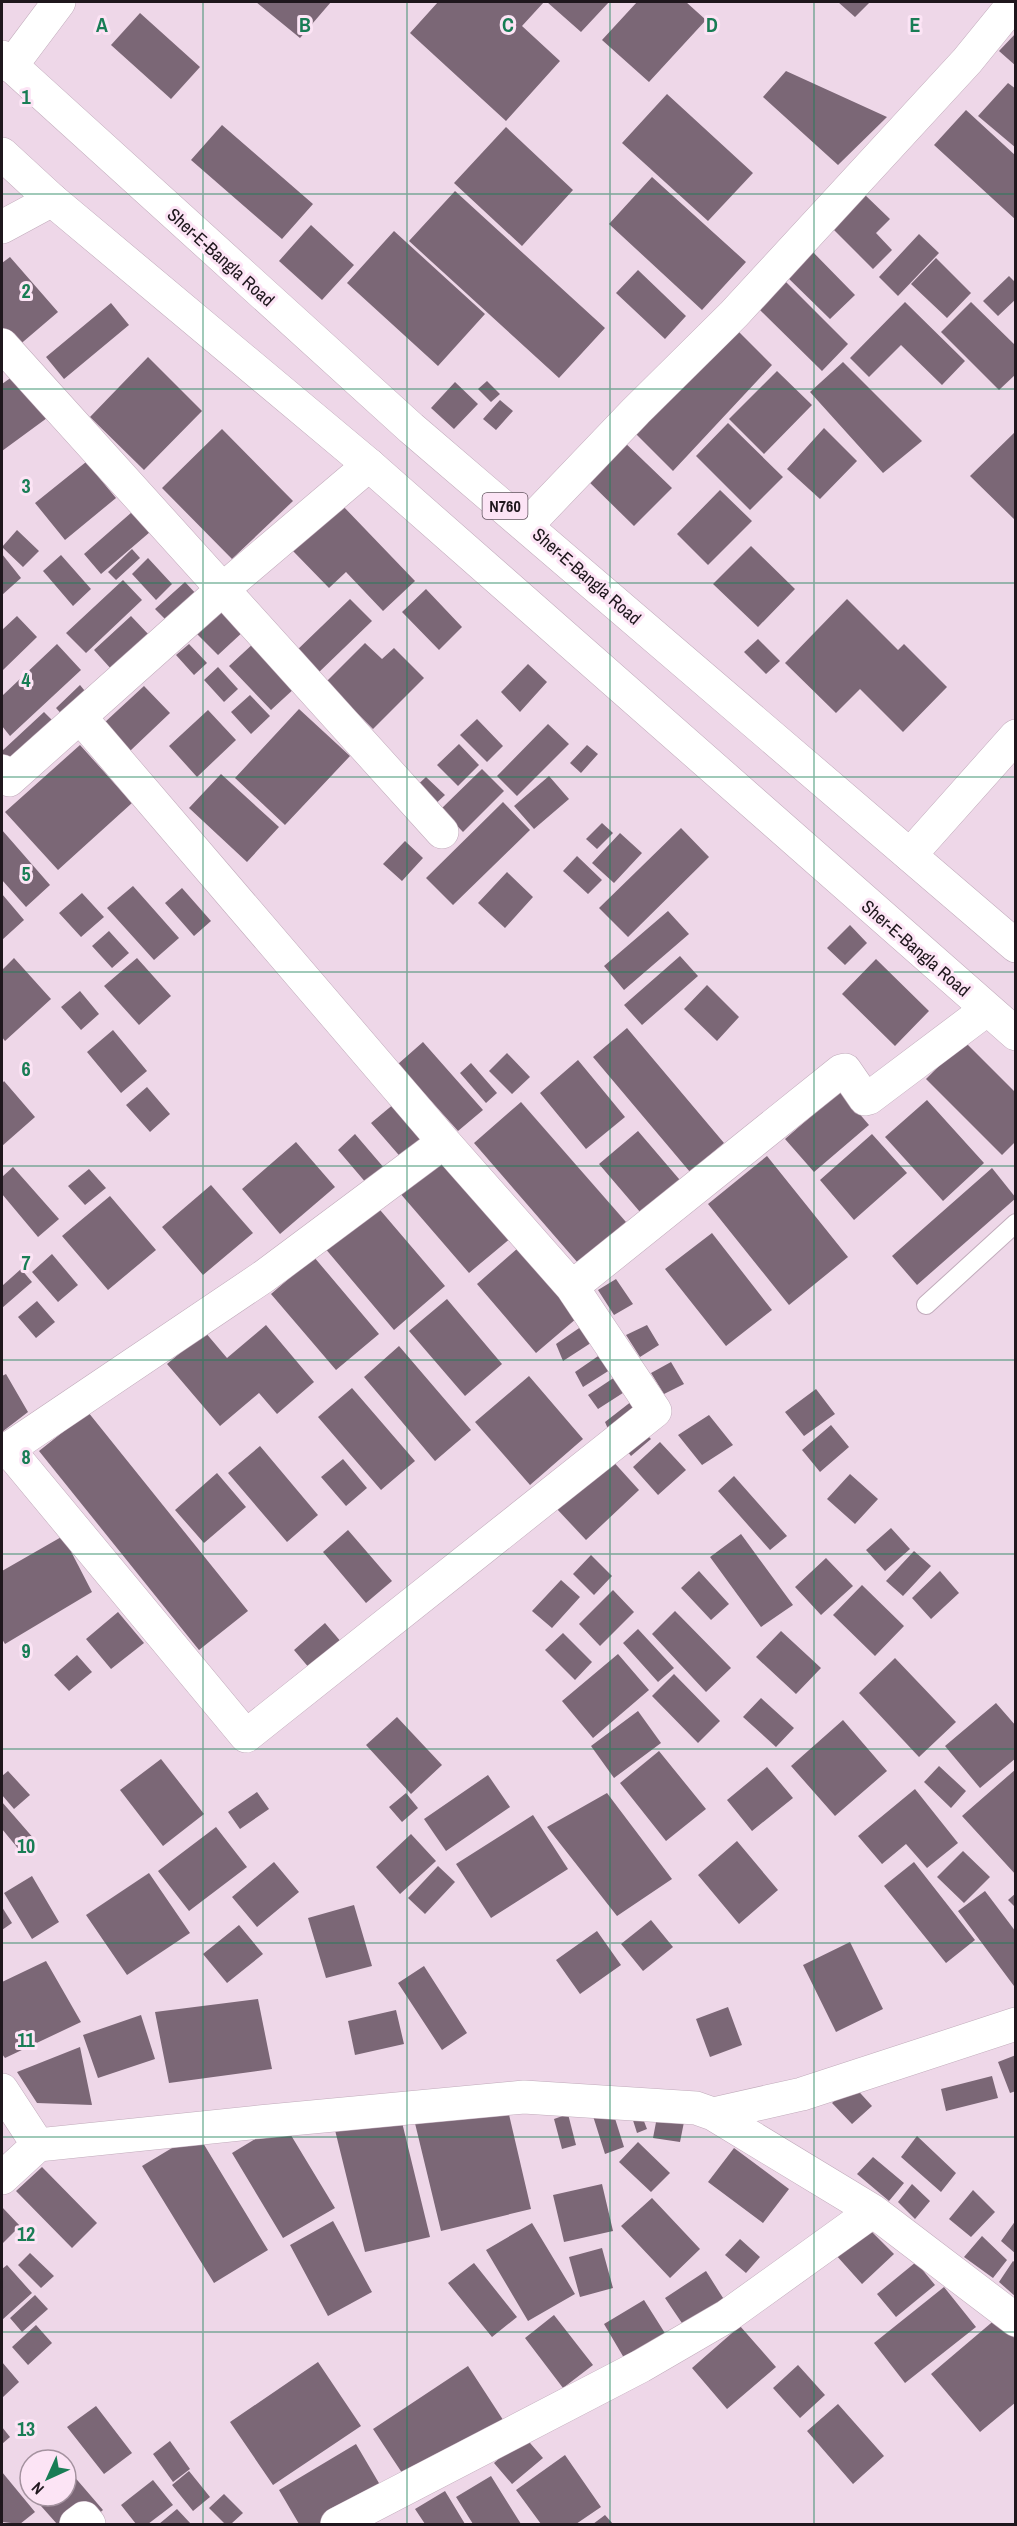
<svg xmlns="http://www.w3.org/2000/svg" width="1017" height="2526" font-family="'Archivo Narrow',sans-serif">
  <rect width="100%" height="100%" fill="#eed7e8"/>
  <!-- building -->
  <path fill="#7b6776" d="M256,2H331L300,38Z
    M438,2H544L522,26L560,61L506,121L410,33Z
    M547,2H609L581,32Z
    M637,2H686L706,20L649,82L602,40Z
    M838,2H870L855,17Z
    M140,13L200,67L171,99L111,45Z
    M1016,33V66L999,51Z
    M786,71L887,117L838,165L763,97Z
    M1008,83L1016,89V148L978,116Z
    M667,94L753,173L708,221L622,143Z
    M966,110L1016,156V220L934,145Z
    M222,125L313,204L282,239L191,160Z
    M506,127L573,190L522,246L454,183Z
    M652,177L746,262L702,310L609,224Z
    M455,191L605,328L559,378L409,241Z
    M864,194L890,219L876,233L892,250L873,269L831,227Z
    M311,225L354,265L322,300L279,261Z
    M394,231L485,314L438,366L347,283Z
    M919,234L939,253L898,296L879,277Z
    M808,247L855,295L830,319L783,273Z
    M10,257L58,312L17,347L2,329V263Z
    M936,258L971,293L947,318L911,284Z
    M638,270L686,316L665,339L616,293Z
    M1009,276L1016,283V299L998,316L983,301Z
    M786,282L848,344L822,371L759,309Z
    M905,302L965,361L942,385L901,345L869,377L850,358Z
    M971,302L1016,346V374L999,390L941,332Z
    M111,303L129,325L64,379L46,357Z
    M730,323L772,365L673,471L628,426Z
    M148,357L202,411L144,470L90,417Z
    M843,362L922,441L883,473L810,392Z
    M777,371L812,405L764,454L729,419Z
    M16,374L47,418L2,451V384Z
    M487,381L500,394L491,402L478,389Z
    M455,382L478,404L454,429L431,408Z
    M500,400L513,411L496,430L483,419Z
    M728,423L783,477L750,510L696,456Z
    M824,428L857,461L820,499L787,469Z
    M222,429L293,501L232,559L162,488Z
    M1016,431V521L970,476Z
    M620,438L672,488L634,526L583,476Z
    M86,462L116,498L65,540L35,503Z
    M720,490L752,521L708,565L677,534Z
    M341,504L415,581L383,611L346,572L329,588L293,551Z
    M132,512L150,532L101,574L84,554Z
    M17,530L39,551L23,567L2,547Z
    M751,546L795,589L758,627L713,584Z
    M132,549L140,558L116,580L108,572Z
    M2,554L21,578L2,595Z
    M61,555L91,589L73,606L43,571Z
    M148,558L172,584L156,600L132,574Z
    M123,580L142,600L86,653L66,633Z
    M185,582L198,596L169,623L155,609Z
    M426,589L462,627L439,650L402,612Z
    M350,599L372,621L316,675L294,653Z
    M847,599L898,650L904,644L947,687L903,732L860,689L836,713L785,663Z
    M225,608L245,630L218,655L197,634Z
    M17,616L37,637L2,671V630Z
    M131,616L149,635L112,670L94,650Z
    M758,639L780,661L766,674L744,652Z
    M255,642L296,687L271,710L229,666Z
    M365,643L382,659L394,648L424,678L373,729L326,682Z
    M57,644L81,670L10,736L2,726V696Z
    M189,644L207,663L194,675L176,655Z
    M528,664L547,682L520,712L501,692Z
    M218,667L238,689L224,702L204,680Z
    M80,685L89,696L65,718L56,708Z
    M144,686L170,713L130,751L104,723Z
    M250,695L270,716L251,734L231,712Z
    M299,709L350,756L285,825L235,778Z
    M208,710L236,740L197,777L169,746Z
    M44,712L59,727L14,770L2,756V751Z
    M477,719L503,746L487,762L460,735Z
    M548,724L569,744L517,796L497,776Z
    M459,744L479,765L458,786L437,765Z
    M80,745L132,803L58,870L5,812Z
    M587,745L598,754L581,773L570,763Z
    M482,769L504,791L463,832L441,809Z
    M221,774L279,827L247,862L189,808Z
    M549,776L569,799L534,829L514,806Z
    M426,777L445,795L430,809L412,790Z
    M503,802L530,830L453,905L426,878Z
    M602,823L613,833L597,849L586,839Z
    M681,828L709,857L628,937L599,908Z
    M2,830L50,885L26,907L2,880Z
    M620,833L642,853L614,883L592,863Z
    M405,841L423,858L402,881L383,864Z
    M577,856L602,880L588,894L563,871Z
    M507,872L533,897L505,928L478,903Z
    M133,886L179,938L154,960L107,908Z
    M182,888L211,921L194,936L165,903Z
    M82,893L104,917L81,937L59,913Z
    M2,894L24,920L2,940Z
    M668,911L689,934L624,990L604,966Z
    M850,925L867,943L845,965L827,948Z
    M109,931L129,953L112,968L92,946Z
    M680,956L698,976L642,1025L624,1005Z
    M14,958L51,999L5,1041L2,1037V970Z
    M137,958L171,996L139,1025L104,986Z
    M876,959L929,1011L895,1046L842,994Z
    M707,985L739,1017L717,1041L684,1009Z
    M80,991L99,1014L81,1030L61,1007Z
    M627,1028L724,1143L690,1172L593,1057Z
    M113,1030L147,1071L121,1093L87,1052Z
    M964,1041L1016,1093V1141L1002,1155L926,1079Z
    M423,1042L483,1110L458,1131L398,1064Z
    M507,1053L530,1077L512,1094L489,1071Z
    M578,1060L625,1117L586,1149L540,1093Z
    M471,1063L497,1093L486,1103L460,1073Z
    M4,1081L35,1117L2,1146V1084Z
    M147,1087L170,1114L150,1132L126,1105Z
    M840,1091L869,1125L814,1172L785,1139Z
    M401,1098L433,1136L404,1161L371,1123Z
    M927,1100L984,1163L943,1201L885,1137Z
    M521,1102L626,1222L578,1263L474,1143Z
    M638,1131L685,1186L646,1219L599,1164Z
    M355,1134L385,1169L367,1184L338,1150Z
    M872,1134L907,1173L854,1220L820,1180Z
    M296,1142L335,1187L280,1234L242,1189Z
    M447,1152L517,1233L469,1273L399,1192Z
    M767,1156L848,1257L789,1305L708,1204Z
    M13,1167L59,1219L38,1237L2,1194V1177Z
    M992,1168L1016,1198L917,1285L892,1256Z
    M89,1169L106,1188L85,1205L68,1186Z
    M211,1185L253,1233L203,1275L162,1227Z
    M110,1196L156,1250L108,1290L62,1236Z
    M375,1204L445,1286L394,1330L324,1247Z
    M712,1233L772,1310L726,1346L665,1269Z
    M518,1248L577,1318L536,1353L477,1284Z
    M52,1254L78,1285L58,1302L32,1272Z
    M314,1257L379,1334L336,1370L271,1294Z
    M21,1269L32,1282L2,1308V1286Z
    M616,1279L633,1304L614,1315L598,1290Z
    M447,1299L502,1364L465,1396L409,1331Z
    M37,1301L55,1322L36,1338L18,1317Z
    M585,1324L597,1339L563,1361L556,1344Z
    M266,1325L314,1382L277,1414L259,1393L220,1426L167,1364L205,1332L227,1358Z
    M647,1325L659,1345L640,1357L626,1335Z
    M399,1346L471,1430L435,1461L364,1377Z
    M604,1352L613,1368L583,1387L575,1372Z
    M671,1362L684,1384L664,1394L651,1373Z
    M6,1374L28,1412L2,1432V1376Z
    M618,1375L626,1391L598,1409L588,1395Z
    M529,1376L583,1439L530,1485L475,1422Z
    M352,1388L415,1461L381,1490L318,1417Z
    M816,1389L835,1414L804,1436L785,1412Z
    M632,1401L640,1418L612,1438L605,1422Z
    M88,1412L248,1611L199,1650L39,1451Z
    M709,1415L733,1445L702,1465L678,1435Z
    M831,1425L849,1447L820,1472L802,1450Z
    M643,1431L651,1439L631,1456L624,1447Z
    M660,1442L686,1470L658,1495L633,1467Z
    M260,1446L318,1515L287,1542L228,1473Z
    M610,1458L639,1490L586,1540L556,1508Z
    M343,1459L367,1488L346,1506L321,1477Z
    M217,1473L246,1507L204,1543L175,1510Z
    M850,1474L878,1499L855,1524L827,1499Z
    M734,1476L787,1536L770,1550L718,1491Z
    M891,1528L910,1549L885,1571L866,1550Z
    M348,1530L392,1581L366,1603L323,1552Z
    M741,1534L793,1605L761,1627L710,1557Z
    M63,1536L92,1592L5,1644L2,1639V1571Z
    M914,1551L931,1566L903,1596L886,1581Z
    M591,1555L612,1576L594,1595L573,1574Z
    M826,1558L853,1586L821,1615L795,1587Z
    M699,1571L729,1604L711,1620L681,1588Z
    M940,1571L959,1593L931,1619L912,1598Z
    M561,1580L580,1597L552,1628L532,1611Z
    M862,1585L904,1626L875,1656L833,1615Z
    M613,1590L634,1612L600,1646L579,1624Z
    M675,1611L731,1668L706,1692L652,1634Z
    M118,1612L144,1643L111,1669L86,1639Z
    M325,1623L342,1643L310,1669L294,1650Z
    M638,1629L674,1668L658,1682L623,1643Z
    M781,1631L821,1668L796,1694L756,1657Z
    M563,1633L592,1662L575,1680L545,1650Z
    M618,1654L649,1690L593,1738L562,1701Z
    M77,1655L92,1672L69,1691L54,1675Z
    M895,1658L956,1722L919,1757L859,1693Z
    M674,1674L720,1721L698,1743L652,1696Z
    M761,1698L794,1728L776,1747L743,1717Z
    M996,1703L1016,1726V1758L980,1788L945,1746Z
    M638,1711L661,1743L614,1778L591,1746Z
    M397,1717L442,1765L411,1794L366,1745Z
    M843,1720L887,1771L835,1816L791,1766Z
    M659,1751L706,1809L666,1841L620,1783Z
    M161,1759L204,1814L163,1846L120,1790Z
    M939,1766L966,1791L951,1808L924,1782Z
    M767,1767L793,1798L752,1831L727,1800Z
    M1016,1769V1875L962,1816Z
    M8,1771L30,1795L14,1809L2,1795V1776Z
    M488,1775L510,1807L446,1851L424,1819Z
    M915,1789L958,1843L927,1868L906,1844L882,1864L858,1836Z
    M257,1792L269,1809L240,1829L228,1812Z
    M406,1793L418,1808L402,1822L389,1807Z
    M607,1793L672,1879L617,1916L547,1827Z
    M2,1802L35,1840L21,1852L2,1829Z
    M533,1815L568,1869L491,1918L456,1864Z
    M216,1827L247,1867L189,1911L158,1871Z
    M411,1834L436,1861L400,1894L376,1867Z
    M737,1841L778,1890L739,1924L698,1875Z
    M963,1851L990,1877L964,1903L937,1877Z
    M274,1862L299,1892L257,1927L232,1897Z
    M914,1862L975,1940L946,1963L884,1886Z
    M438,1866L455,1882L425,1914L408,1898Z
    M149,1873L190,1933L127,1975L86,1915Z
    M32,1876L59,1922L32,1939L4,1893Z
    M985,1891L1016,1932L1014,1986L958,1911Z
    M1016,1893V1908L1008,1900Z
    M354,1905L372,1966L326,1978L308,1918Z
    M2,1907L12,1923L2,1930Z
    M651,1920L673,1947L643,1971L621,1944Z
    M239,1925L263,1954L227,1983L203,1954Z
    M597,1931L621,1965L580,1994L556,1960Z
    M850,1942L883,2009L836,2032L803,1965Z
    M46,1961L81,2022L5,2058L2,2054V1982Z
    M424,1966L467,2033L442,2050L398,1983Z
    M258,1999L272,2069L169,2083L155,2012Z
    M728,2007L742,2045L710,2057L696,2019Z
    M396,2010L404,2044L355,2055L348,2021Z
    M141,2015L155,2059L98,2078L83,2035Z
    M80,2047L92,2105L37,2103L17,2072Z
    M1016,2055V2091L1010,2093L998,2062Z
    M992,2076L998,2098L946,2111L941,2089Z
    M852,2084L872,2106L852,2124L832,2103Z
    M504,2093L531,2209L441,2231L413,2115Z
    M612,2109L624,2147L605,2154L593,2116Z
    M399,2110L430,2237L365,2252L334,2126Z
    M640,2111L647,2129L637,2133L631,2114Z
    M568,2114L576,2145L562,2149L554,2119Z
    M657,2117L684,2122L680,2142L653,2138Z
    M283,2122L335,2208L283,2238L232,2153Z
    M197,2133L268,2250L214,2283L142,2166Z
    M917,2136L956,2173L941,2192L901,2157Z
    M638,2142L670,2173L651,2192L619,2162Z
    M734,2148L789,2189L763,2223L708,2182Z
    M873,2157L904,2183L889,2201L857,2174Z
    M42,2167L97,2223L72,2248L16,2191Z
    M602,2184L613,2231L564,2242L553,2195Z
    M912,2184L930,2201L915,2219L898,2202Z
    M973,2190L995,2212L971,2237L949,2219Z
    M652,2198L700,2249L670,2278L621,2226Z
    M2,2207L20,2226L2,2244Z
    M1016,2220V2254L1001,2241Z
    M333,2221L372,2292L328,2316L290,2245Z
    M532,2223L575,2294L528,2321L486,2250Z
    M865,2225L894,2254L862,2284L835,2254Z
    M982,2236L1007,2260L993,2278L964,2257Z
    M740,2239L760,2257L746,2273L725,2255Z
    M602,2248L613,2288L580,2297L569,2257Z
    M30,2253L54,2276L41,2288L18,2265Z
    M1013,2261L1016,2263V2297L999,2282Z
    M916,2262L935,2285L896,2317L877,2294Z
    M474,2263L517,2317L492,2337L448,2283Z
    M7,2265L32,2293L2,2320V2269Z
    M706,2271L730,2309L690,2335L665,2298Z
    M944,2287L976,2327L905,2383L874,2343Z
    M35,2295L48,2309L22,2332L10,2318Z
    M644,2300L668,2338L627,2363L604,2324Z
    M554,2315L593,2365L563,2388L525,2338Z
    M997,2318L1016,2340V2402L980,2432L931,2374Z
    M36,2325L52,2343L28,2365L12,2347Z
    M740,2326L776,2367L727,2409L692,2368Z
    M2,2362L19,2382L2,2398Z
    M318,2362L361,2426L273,2485L230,2422Z
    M798,2365L825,2395L800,2418L773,2388Z
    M468,2366L509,2429L414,2491L373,2429Z
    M838,2404L884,2456L853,2484L807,2431Z
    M96,2406L132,2453L104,2474L67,2427Z
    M2,2427L10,2437L2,2444Z
    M524,2436L543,2458L512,2484L494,2463Z
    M170,2441L190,2469L173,2482L153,2454Z
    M356,2444L393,2507L363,2524H299L279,2490Z
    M565,2455L601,2507L576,2524H541L516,2490Z
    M66,2467L103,2510L87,2524H57L33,2497L66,2496Z
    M189,2471L210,2497L193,2511L172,2485Z
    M2,2472L35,2512L20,2524L2,2522Z
    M491,2476L521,2524H473L456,2497Z
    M153,2480L173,2505L148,2524H136L121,2505Z
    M445,2491L465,2524H425L415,2509Z
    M224,2494L243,2513L231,2524H225L209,2508Z
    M177,2509L191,2524H159Z
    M605,2515L613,2524H593Z"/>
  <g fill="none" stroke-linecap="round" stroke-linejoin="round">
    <defs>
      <path id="lane" d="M926,1305L1016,1223"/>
      <path id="street" d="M11,66L59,2
        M2,227L52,200
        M2,345L442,832
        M527,525L636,411L734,314L967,61L1015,2
        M80,717L444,1142
        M2,771L9,780L223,589L369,465
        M910,855L1016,736
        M8,1449L246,1736L655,1411L572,1287
        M2,1453L263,1277L444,1142L572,1287L841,1071L845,1070L865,1099L869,1098L986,1010
        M2,2090L38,2145
        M713,2114L802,2094L1016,2024
        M2,2178L38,2145L259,2122L524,2097L696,2108L713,2114L873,2211L1016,2320
        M76,2524L84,2518L89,2524
        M337,2524L641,2366L727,2316L873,2211"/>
      <path id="highway" d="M2,57L411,428L1016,946
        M2,154L52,200L369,465L1016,1034"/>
    </defs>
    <!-- lane casing -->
    <use href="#lane" stroke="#c1abbb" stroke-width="20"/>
    <!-- street casing -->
    <use href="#street" stroke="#c1abbb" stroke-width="34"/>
    <!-- highway casing -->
    <use href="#highway" stroke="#c1abbb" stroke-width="34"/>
    <!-- lane -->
    <use href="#lane" stroke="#fff" stroke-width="18"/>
    <!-- street -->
    <use href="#street" stroke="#fff" stroke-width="33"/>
    <!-- highway -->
    <use href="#highway" stroke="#fff" stroke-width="33"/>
  </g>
  <!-- grid -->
  <path fill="none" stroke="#197d55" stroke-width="1.5" stroke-opacity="0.55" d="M203,2V2524M407,2V2524M610,2V2524M814,2V2524M2,194H1016M2,389H1016M2,583H1016M2,777H1016M2,972H1016M2,1166H1016M2,1360H1016M2,1554H1016M2,1749H1016M2,1943H1016M2,2137H1016M2,2332H1016"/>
  <g text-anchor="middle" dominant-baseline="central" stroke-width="6" stroke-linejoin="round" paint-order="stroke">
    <!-- shield labels -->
    <rect fill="#fce4f5" stroke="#61545e" stroke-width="1.5" x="482.5" y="493" width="45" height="26" rx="4.5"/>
    <g font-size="16" font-weight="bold" fill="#1f171d">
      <text x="505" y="506">N760</text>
    </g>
    <!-- street labels -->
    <g font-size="18" fill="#1f171d" stroke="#fce4f5">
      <text transform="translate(221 257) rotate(42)">Sher-E-Bangla Road</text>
      <text transform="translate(587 576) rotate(41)">Sher-E-Bangla Road</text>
      <text transform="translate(916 948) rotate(41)">Sher-E-Bangla Road</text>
    </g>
  </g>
  <g font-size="20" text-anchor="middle" font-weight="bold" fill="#197d55" stroke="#fce4f5" stroke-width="6" stroke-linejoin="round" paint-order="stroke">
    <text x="102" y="32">A</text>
    <text x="305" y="32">B</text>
    <text x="508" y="32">C</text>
    <text x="712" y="32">D</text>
    <text x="915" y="32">E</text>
    <text x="26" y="104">1</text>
    <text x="26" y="298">2</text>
    <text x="26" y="493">3</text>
    <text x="26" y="687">4</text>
    <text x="26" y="881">5</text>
    <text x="26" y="1076">6</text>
    <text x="26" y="1270">7</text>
    <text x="26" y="1464">8</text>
    <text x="26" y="1658">9</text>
    <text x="26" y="1853">10</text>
    <text x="26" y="2047">11</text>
    <text x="26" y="2241">12</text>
    <text x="26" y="2436">13</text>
  </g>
  <!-- border -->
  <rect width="1017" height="2526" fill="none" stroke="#1f171d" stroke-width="6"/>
  <!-- north arrow -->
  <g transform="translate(48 2478) rotate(225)"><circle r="28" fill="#fce4f5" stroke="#a4929f" stroke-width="1.5"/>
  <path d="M0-4.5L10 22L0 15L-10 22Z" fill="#197d55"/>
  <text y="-9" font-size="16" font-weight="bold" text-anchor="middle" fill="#1f171d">N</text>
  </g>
</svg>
